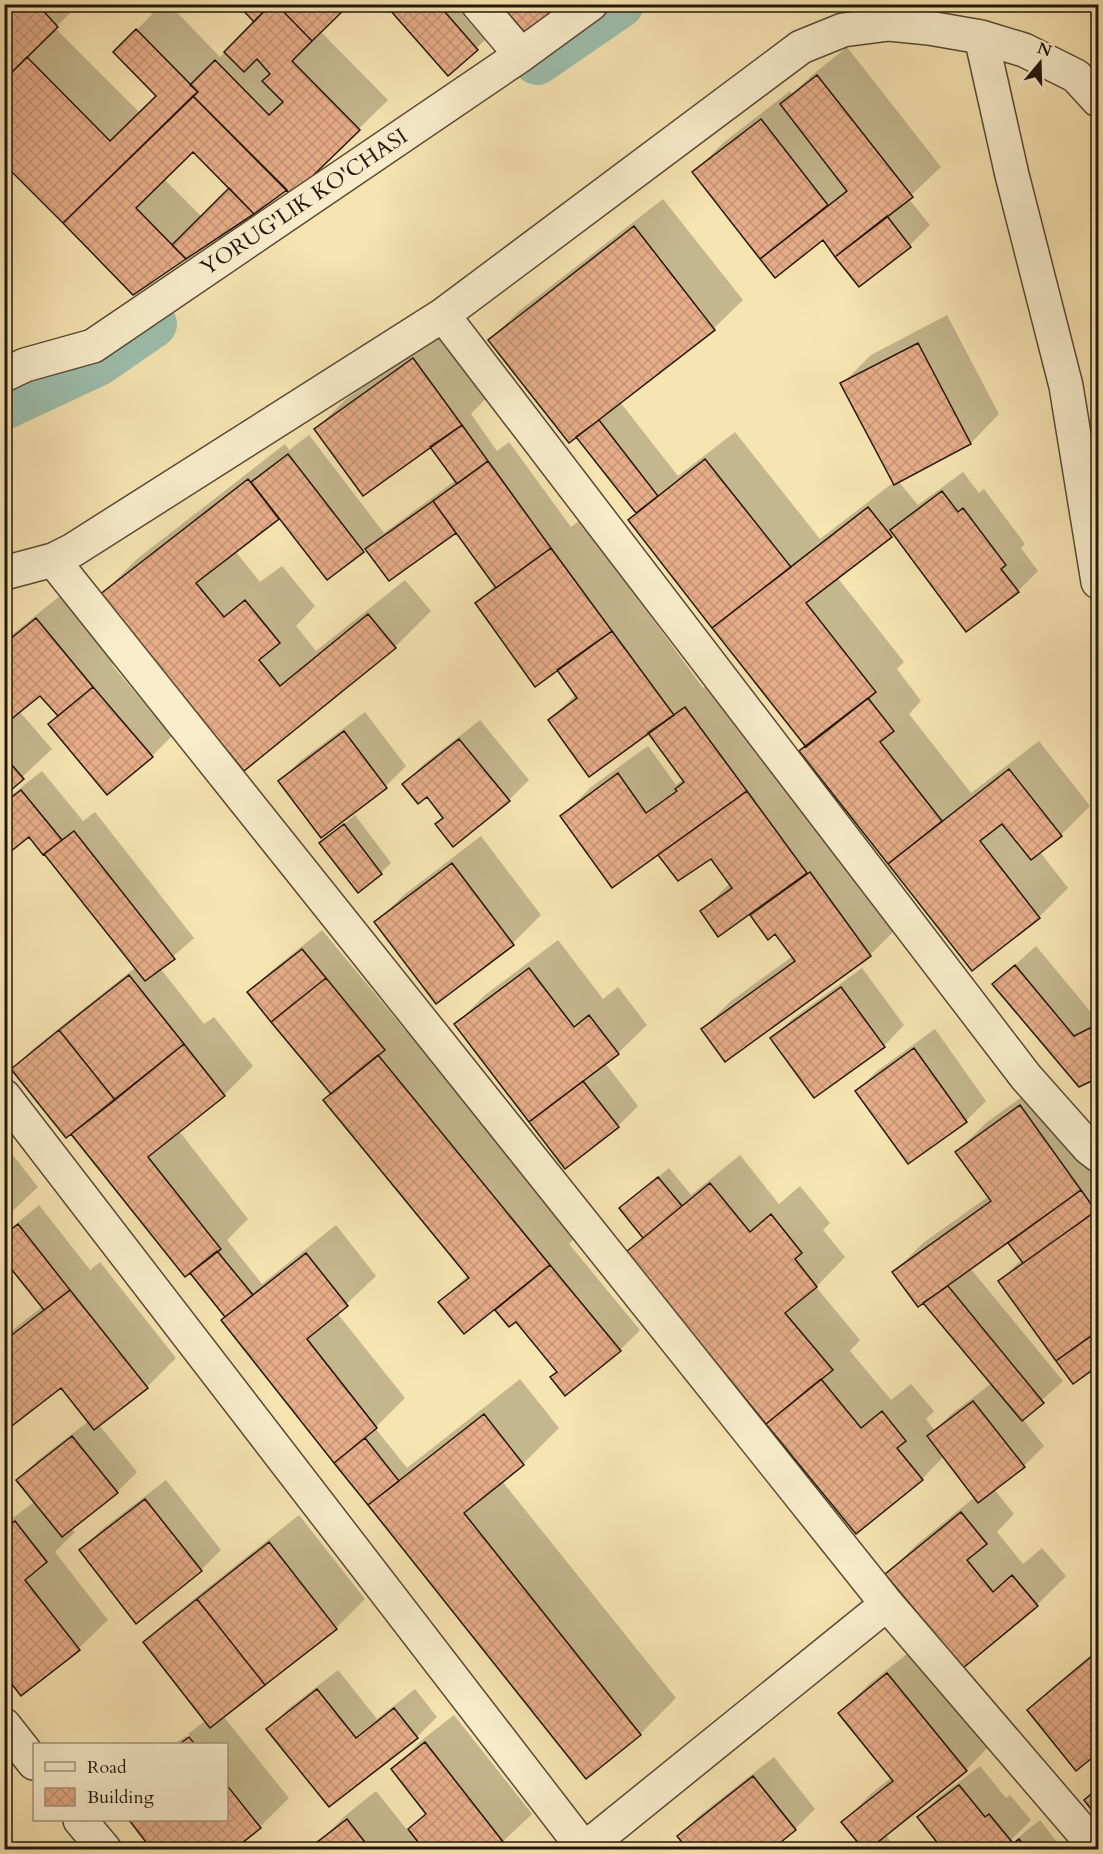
<svg xmlns="http://www.w3.org/2000/svg" width="1103" height="1854" font-family="Cardo,serif">
  <defs>
    <pattern id="building-cross-hatch" width="8" height="8" patternUnits="userSpaceOnUse" patternTransform="scale(1.5)"><rect width="8" height="8" fill="#e6ad88"/><path d="M0 0l8 8M0 8l8-8" fill="none" stroke="#c59474"/></pattern>
  </defs>
  <rect width="100%" height="100%" fill="#f6e4b1"/>
  <filter id="stains"><feTurbulence type="fractalNoise" baseFrequency=".00333" numOctaves="4"/><feColorMatrix values="0 0 0 0 .2 0 0 0 0 .09 0 0 0 0 .02 0 0 0 .5 -.17"/></filter>
  <radialGradient id="worn" r=".72"><stop offset=".6" stop-color="#630" stop-opacity="0"/><stop offset="1" stop-color="#630" stop-opacity=".3"/></radialGradient>
  <!-- shadow -->
  <path fill="#0003" fill-rule="evenodd" d="M17,4H76L77,6L55,28L140,113L158,96L115,52L162,4H169L220,57L256,22L239,4H347L320,31L388,100L292,194L287,188L134,293L4,162ZM193,150L231,188L202,217L164,179Z
    M385,4H476L497,29L448,74Z
    M847,47L941,167L908,198L930,225L910,245L860,285L823,238L776,276L694,172L723,143L790,91L792,94L811,76Z
    M663,199L743,300L714,328L620,402L678,476L735,432L820,539L894,482L842,384L871,355L947,315L999,414L971,443L898,481L918,505L963,472L979,493L984,489L1025,544L1021,548L1038,571L1018,591L894,533L837,577L904,662L897,669L921,701L909,714L971,793L1039,741L1090,806L1061,835L1040,852L1068,888L1039,917L972,969L801,752L807,746L630,520L637,512L576,435L490,340L519,311Z
    M442,330L489,395L471,414L497,451L509,442L571,527L580,520L703,688L715,679L899,926L870,955L725,1060L702,1029L731,1001L793,956L776,932L768,938L750,913L702,912L730,883L711,857L679,879L659,853L562,816L591,787L648,746L676,785L684,779L648,731L550,720L576,694L557,668L477,603L495,585L456,531L389,579L366,548L363,551L279,517L235,551L260,582L282,566L315,606L296,626L316,651L405,580L431,611L395,647L244,769L101,595L137,559L285,444L289,450L309,435L384,533L456,480L431,445L316,429L345,400Z
    M66,591L121,657L112,665L172,736L152,756L59,715L40,694L19,711L52,749L4,794V641Z
    M365,712L406,766L386,786L280,781L300,761Z
    M480,720L529,780L509,800L445,817L427,795L404,784L424,764Z
    M42,771L83,821L95,812L194,938L160,968L204,1024L214,1017L253,1066L224,1095L179,1131L248,1219L227,1240L262,1284L336,1225L376,1276L337,1313L405,1398L375,1428L407,1468L520,1379L559,1428L523,1464L502,1481L676,1698L640,1734L586,1776L335,1462L192,1273L73,1134L13,1069L33,1049L136,967L29,835L4,841V801Z
    M355,815L391,863L381,873L321,843Z
    M481,836L541,915L513,943L376,922L405,894Z
    M322,930L405,1030L408,1027L578,1235L569,1244L640,1330L620,1350L558,1372L502,1301L440,1302L468,1275L332,1093L250,992L270,972Z
    M558,940L603,999L618,987L647,1025L618,1053L605,1063L638,1106L618,1126L456,1024L485,995Z
    M1036,946L1095,1017L1098,1015V1076L1079,1085L994,984Z
    M862,968L904,1025L884,1046L814,1096L772,1039L792,1019Z
    M935,1029L986,1101L966,1121L908,1162L857,1091L877,1071Z
    M1049,1077L1098,1146V1171L1090,1179L1098,1191V1364L1073,1382L1000,1281L1022,1259L1010,1243L1015,1238L1014,1237L970,1268L1063,1381L1022,1418L1044,1446L1024,1466L994,1489L1014,1514L997,1532L1023,1564L1042,1548L1066,1576L1037,1605L887,1574L916,1545L975,1497L944,1456L922,1479L628,1252L644,1236L631,1199L669,1168L691,1195L740,1155L779,1204L800,1186L830,1223L823,1230L845,1257L816,1287L860,1340L850,1351L891,1400L911,1384L934,1411L926,1419L935,1431L949,1416L992,1383L925,1304L894,1272L923,1243L989,1196L957,1152L986,1123Z
    M4,1144L38,1187L4,1219Z
    M39,1205L90,1270L100,1262L176,1358L147,1387L99,1425L137,1472L117,1492L71,1528L75,1532L55,1552L108,1620L79,1648L22,1694L4,1672V1525L35,1501L18,1480L38,1460L89,1421L61,1386L4,1430V1337L43,1306L4,1258V1234Z
    M166,1480L221,1550L201,1570L136,1621L81,1551L101,1530Z
    M299,1515L365,1599L336,1628L223,1716L289,1798L260,1827L227,1845L154,1850L131,1820L257,1821L226,1782V1744H197L188,1734L206,1720L145,1642L165,1622Z
    M917,1646L994,1741L966,1770L885,1834L897,1850H858L863,1846L843,1822L872,1793L892,1777L840,1713L869,1684Z
    M1098,1649V1751L1076,1769L1029,1710L1049,1690Z
    M338,1670L377,1719L415,1689L437,1717L417,1737L329,1805L268,1729L288,1709Z
    M454,1715L532,1814L494,1850H322L318,1843L346,1815L376,1791L408,1831L427,1812L393,1769L422,1740Z
    M186,1736L193,1744H174Z
    M774,1757L815,1809L795,1829L769,1850L679,1836L699,1816Z
    M980,1766L1006,1798L1010,1795L1031,1820L1011,1840L1013,1842L1040,1820L1063,1850H1000L919,1817L939,1797Z"/>
  <g fill="none" stroke-linecap="round" stroke-linejoin="round">
    <!-- canal -->
    <path stroke="#9dbfad" stroke-width="48" d="M537,61L620,4
      M4,406L98,362L153,324"/>
  </g>
  <!-- building -->
  <path fill="url(#building-cross-hatch)" stroke="#23170d" stroke-width="1.5" d="M15,4H37L58,27L4,80V15Z
    M237,4H271L254,22Z
    M271,4H276L312,41L292,61L360,130L292,196L193,96L198,92L190,85L215,60L269,115L283,102L262,81L270,74L257,59L244,72L224,52Z
    M276,4H345L347,7L312,41Z
    M381,4H397L388,12Z
    M397,4H438L478,50L448,76L390,10Z
    M500,4H559L526,34Z
    M136,29L198,92L63,223L4,164V80L27,57L110,141L156,96L113,52Z
    M817,75L913,197L835,257L823,240L775,278L760,259L847,191L780,104Z
    M193,96L287,190L254,214L193,152L136,208L186,259L133,295L63,223Z
    M761,119L828,205L760,259L692,172Z
    M229,188L254,214L186,259L172,245Z
    M887,216L911,247L859,287L835,257Z
    M634,226L715,330L569,443L488,340Z
    M918,343L971,444L894,485L840,383Z
    M413,358L462,425L363,496L314,429Z
    M599,420L658,496L636,513L576,437Z
    M462,425L488,461L457,484L430,447Z
    M288,454L364,552L327,580L251,482Z
    M705,459L791,567L712,628L628,520Z
    M488,461L551,548L496,588L433,501Z
    M248,479L279,519L196,583L224,617L245,600L280,643L259,660L280,686L368,614L396,648L244,771L99,595Z
    M942,491L958,512L963,508L1006,565L1001,569L1019,592L966,632L890,530Z
    M433,501L456,533L389,581L365,549Z
    M868,507L892,537L806,603L876,692L806,747L712,628Z
    M551,548L612,631L535,687L475,603Z
    M36,618L93,687L58,716L40,696L4,725V644Z
    M612,631L674,715L589,777L548,720L577,698L557,670Z
    M93,687L153,757L107,795L48,724Z
    M868,698L894,731L880,742L942,821L888,864L799,751Z
    M685,707L747,791L612,888L560,816L618,773L646,813L677,791L675,789L684,782L648,733Z
    M344,731L387,788L321,838L278,781Z
    M459,739L510,801L453,847L435,824L443,818L427,797L418,804L402,784Z
    M4,756L24,779L4,796Z
    M1009,769L1062,836L1031,860L1002,824L980,841L1040,918L972,971L888,864Z
    M21,790L62,840L43,855L29,837L10,852L4,844V803Z
    M747,791L807,873L718,937L700,911L732,888L711,859L678,881L658,855Z
    M344,824L382,874L358,893L319,843Z
    M74,831L175,959L145,981L44,854Z
    M452,863L514,945L436,1004L374,922Z
    M810,872L871,956L725,1062L701,1029L795,961L775,934L768,940L750,915Z
    M302,949L326,978L271,1022L247,992Z
    M1015,965L1074,1036L1098,1024V1078L1079,1087L992,984Z
    M529,968L574,1027L589,1015L619,1054L529,1122L454,1024Z
    M129,975L184,1044L115,1100L59,1030Z
    M326,978L385,1050L331,1094L271,1022Z
    M841,987L885,1047L814,1098L770,1038Z
    M59,1030L115,1100L66,1138L11,1069Z
    M184,1044L225,1096L148,1157L221,1249L185,1277L71,1134Z
    M914,1048L967,1122L908,1164L855,1091Z
    M378,1055L550,1265L464,1334L438,1302L469,1278L323,1100Z
    M583,1081L619,1127L565,1169L529,1122Z
    M1020,1105L1081,1190L918,1307L892,1272L991,1201L955,1152Z
    M658,1177L682,1206L643,1238L619,1208Z
    M710,1183L750,1232L771,1214L802,1253L795,1259L817,1287L785,1313L833,1370L766,1424L626,1252Z
    M1081,1190L1096,1211L1023,1263L1008,1243Z
    M4,1209L10,1217L4,1221Z
    M1096,1211L1098,1214V1331L1056,1361L998,1281Z
    M18,1224L70,1290L44,1310L4,1260V1235Z
    M217,1251L253,1295L225,1317L190,1273Z
    M306,1253L348,1306L307,1339L377,1428L334,1463L221,1320Z
    M550,1265L621,1351L565,1396L550,1377L557,1372L516,1322L509,1327L495,1310Z
    M948,1286L1044,1403L1022,1421L923,1303Z
    M70,1290L148,1388L94,1430L61,1388L4,1432V1341Z
    M1098,1331V1366L1073,1384L1056,1361Z
    M821,1379L861,1428L882,1411L906,1441L897,1448L923,1480L856,1534L766,1424Z
    M973,1401L1025,1467L978,1503L927,1436Z
    M484,1414L524,1465L464,1513L641,1735L586,1779L368,1505Z
    M72,1436L118,1493L62,1537L16,1480Z
    M365,1438L399,1481L368,1505L334,1463Z
    M145,1499L202,1571L136,1624L79,1550Z
    M961,1512L987,1544L967,1560L993,1592L1012,1575L1038,1606L963,1668L885,1574Z
    M15,1521L47,1562L25,1580L80,1650L21,1696L4,1674V1529Z
    M269,1542L337,1629L265,1685L197,1599Z
    M197,1599L265,1685L210,1728L143,1642Z
    M1098,1651V1753L1076,1771L1027,1710Z
    M887,1673L967,1771L868,1850H864L841,1822L893,1781L838,1713Z
    M317,1689L356,1738L394,1708L418,1738L329,1807L266,1729Z
    M189,1737L195,1744H180Z
    M425,1742L504,1843L497,1850H409L418,1842L408,1829L426,1814L391,1769Z
    M753,1776L796,1830L771,1850H688L677,1836Z
    M226,1784L261,1828L233,1850H229L227,1847L224,1850H152L129,1820H226Z
    M959,1785L985,1817L989,1814L1012,1842L1002,1850H943L917,1817Z
    M1098,1788V1818L1084,1800Z
    M347,1819L371,1850H320L316,1843Z
    M1019,1839L1027,1850H1006Z"/>
  <g fill="none" stroke-linecap="round" stroke-linejoin="round">
    <defs>
      <path id="minor" d="M478,4L521,55
        M981,37L1012,175L1066,386L1098,582
        M443,315L1026,1077L1089,1148L1098,1155
        M4,375L25,365L93,346L521,55L591,4
        M53,560L887,1604L1098,1850
        M4,573L53,560L73,550L443,315L801,47L843,30L889,24L929,28L981,37L1024,50L1076,76L1098,100
        M4,1096L585,1850
        M4,1725L34,1763
        M80,1820L105,1850
        M583,1850L887,1604"/>
    </defs>
    <!-- minor casing -->
    <use href="#minor" stroke="#584a36" stroke-width="36"/>
    <!-- minor -->
    <use href="#minor" stroke="#f9edcc" stroke-width="33"/>
  </g>
  <g text-anchor="middle" dominant-baseline="central" stroke-width="6" stroke-linejoin="round" paint-order="stroke">
    <!-- street labels -->
    <g font-size="22" fill="#23170d" stroke="#f9edcc">
      <text transform="translate(304 202) rotate(-34)">YORUG'LIK KO'CHASI</text>
    </g>
  </g>
  <!-- margin -->
  <rect width="1103" height="1854" fill="none" stroke="#f6e4b1" stroke-width="24"/>
  <rect x="6" y="6" width="1091" height="1842" fill="none" stroke="#23170d" stroke-width="3"/>
  <rect x="12" y="12" width="1079" height="1830" fill="none" stroke="#23170d" stroke-width="1.5"/>
  <!-- legend -->
  <rect x="33" y="1743" width="195" height="78" fill="#f9edcc" stroke="#a39780" stroke-width="1.5"/>
  <rect x="45" y="1762" width="30" height="9" fill="#f9edcc" stroke="#a39780" stroke-width="1.5"/>
  <text x="87" y="1773" font-size="18" fill="#23170d">Road</text>
  <rect x="45" y="1788" width="30" height="18" fill="url(#building-cross-hatch)" stroke="#a39780" stroke-width="1.5"/>
  <text x="87" y="1803" font-size="18" fill="#23170d">Building</text>
  <!-- north arrow -->
  <g transform="translate(1040 63) rotate(19)" stroke="#f9edcc" stroke-width="4.5" paint-order="stroke">
  <path d="M0-4.5L10 22L0 15L-10 22Z" fill="#23170d"/>
  <text y="-9" font-size="16" font-weight="bold" text-anchor="middle" fill="#23170d">N</text>
  </g>
  <rect width="100%" height="100%" filter="url(#stains)"/>
  <rect width="100%" height="100%" fill="url(#worn)"/>
</svg>
